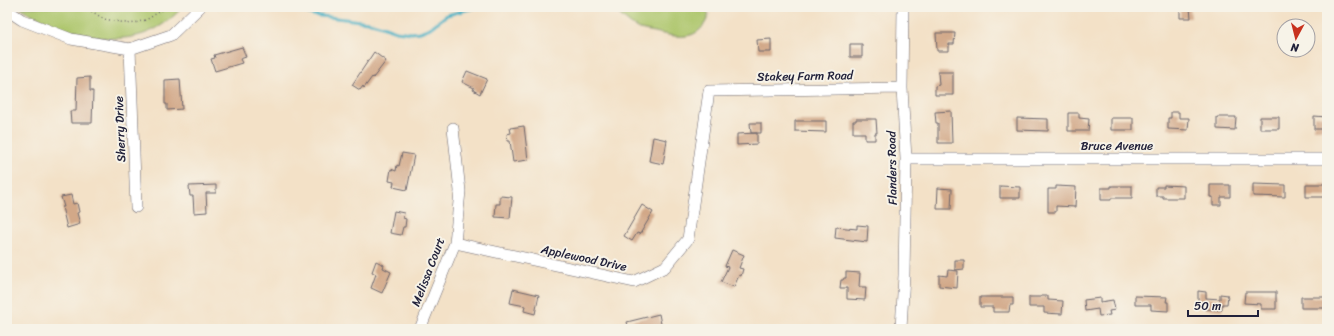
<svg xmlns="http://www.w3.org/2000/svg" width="1334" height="336" font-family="Sriracha,sans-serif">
  <rect width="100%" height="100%" fill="#f7f3e8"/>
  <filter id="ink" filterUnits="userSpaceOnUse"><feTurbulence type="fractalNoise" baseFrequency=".025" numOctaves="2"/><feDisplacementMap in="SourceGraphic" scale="8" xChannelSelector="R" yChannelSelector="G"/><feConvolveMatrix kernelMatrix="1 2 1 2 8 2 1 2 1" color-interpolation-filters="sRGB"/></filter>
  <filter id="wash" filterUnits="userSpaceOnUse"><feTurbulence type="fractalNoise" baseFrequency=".012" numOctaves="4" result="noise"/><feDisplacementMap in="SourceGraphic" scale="16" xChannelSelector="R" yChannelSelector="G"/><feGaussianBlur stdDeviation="0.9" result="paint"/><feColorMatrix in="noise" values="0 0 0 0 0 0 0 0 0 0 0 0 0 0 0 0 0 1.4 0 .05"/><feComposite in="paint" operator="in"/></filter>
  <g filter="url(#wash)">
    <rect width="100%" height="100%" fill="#f3e1c7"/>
    <!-- green -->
    <path fill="#adc66c" stroke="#687454" d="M19,7H183C173,17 164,25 151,31C110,50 55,29 19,7Z
      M613,7H703L709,14C700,42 679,38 655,32C650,31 642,30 637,28C629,24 622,16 615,11Z"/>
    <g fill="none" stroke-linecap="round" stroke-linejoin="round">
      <!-- stream -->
      <path stroke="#47b1c5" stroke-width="3" d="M291,7L313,15L368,22L379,25L396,31L411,33L420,32L430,28L447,15L477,7"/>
    </g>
    <g id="blocks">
      <!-- building -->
      <path fill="#d2a888" d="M1180,8H1190L1191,18H1180Z
        M936,33H955L954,44H949V51H937Z
        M771,39V52H758L757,40Z
        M850,44H862V57H850Z
        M242,47L246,57L240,59L242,63L215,71L211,59L215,58L214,55Z
        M374,52L386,61L373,78L372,77L364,88L363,86L360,90L352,85Z
        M467,71L487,79L480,94L473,90L474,88L462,82Z
        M938,72H953V95H935V86L939,85Z
        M90,77V91H93L92,123H71L70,111H76L77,78Z
        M180,79L182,109L167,110V104H165V80Z
        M951,111L952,143H938V123H936L935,112Z
        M1171,112H1179V118H1189L1188,130L1168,129V118H1171Z
        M1068,113H1079V118L1089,119L1088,131H1068Z
        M1314,116L1327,117V129H1314Z
        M1217,117H1236L1235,130L1217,129Z
        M1260,117H1279V129H1260Z
        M1017,118L1048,119V131L1017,130Z
        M1111,118H1133V130H1111Z
        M856,119H876L877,133H875V140H865V133H853V121H856Z
        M795,121H826V132L795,131Z
        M750,123H761V133H751Z
        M524,126L528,160L513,162L510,141H508L507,134L511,133L510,128Z
        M757,133V144L737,145V134Z
        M653,137L667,140L663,164L649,161Z
        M402,153L414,155L407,190L393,187L394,182L389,181L391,169L396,171L397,165L399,166Z
        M1253,184L1285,185V197L1253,196Z
        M1306,184H1327V197H1306Z
        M216,185V193H206L207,212L194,213L193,196H190L189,186Z
        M1164,185L1184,186V198H1163V196H1156V187H1164Z
        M1210,185H1230V197H1221V205H1213V197H1210Z
        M1000,186L1020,187V198H1000Z
        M1056,186L1076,187L1075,207L1056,206V212H1048V189H1056Z
        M1111,186H1132V198H1111V200H1101V188H1111Z
        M938,188L952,189L951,209H937Z
        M71,195L73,204L77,203L79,212L77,213L80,224L67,228L62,207H64L61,197Z
        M500,196L512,197L510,218L495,217L496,204H500Z
        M642,205L653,212L640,234L637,233L632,241L624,236Z
        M394,211L404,213L403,218L406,219L405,227H403L401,235L390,233Z
        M857,225L868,226L867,242L835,238L836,227L857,229Z
        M732,250L744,255L739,268L743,269L741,276L739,275L734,287L721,282L728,267L725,266Z
        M955,260H964V269L955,270Z
        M376,261L384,265L383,268L391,272L382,293L371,288L376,274L372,272Z
        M948,270L958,271L957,288L939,286V275L947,276Z
        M846,272L860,273L859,287H866L865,300L847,299V288H840L841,280H843L844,278H846Z
        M513,289L539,295L535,314L524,311L525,306L510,303Z
        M1198,291L1206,292V298L1220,299V294L1228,295L1227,304H1222V310L1205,309V305H1198Z
        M1245,292H1276V309H1261V304L1244,303Z
        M1041,296H1048V300L1063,301L1062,314L1044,313V307H1029V297H1041Z
        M1135,296L1167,297L1166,302H1168V311L1151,310V305H1135Z
        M980,297H1013V305H1010L1009,312H993V307H980Z
        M1301,297H1327V308H1301Z
        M1100,298V302L1113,300L1115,310L1109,311L1110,315L1099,316L1098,309L1085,311L1084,300Z
        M659,314L662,329H629L627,322Z"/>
    </g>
  </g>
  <g filter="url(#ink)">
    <use href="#blocks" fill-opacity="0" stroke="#6b656c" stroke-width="1"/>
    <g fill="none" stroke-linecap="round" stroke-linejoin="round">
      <defs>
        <path id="minor" d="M7,10L22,20L71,39L130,49L171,35L200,7
          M130,49L136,207
          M906,159H1327
          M455,243L634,282L665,267L688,239L709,91L902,88
          M420,329L455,243L460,191L453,128
          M901,329L904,275L906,159L902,88L903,7"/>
      </defs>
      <!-- minor casing -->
      <use href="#minor" stroke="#6b656c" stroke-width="12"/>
      <!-- path -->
      <path stroke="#6b656c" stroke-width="1.5" stroke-dasharray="1 3" stroke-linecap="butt" d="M80,7L93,12L104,19L131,24L146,20L167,7"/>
      <!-- minor -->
      <use href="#minor" stroke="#fff" stroke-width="11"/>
    </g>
  </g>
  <g text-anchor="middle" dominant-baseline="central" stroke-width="4" stroke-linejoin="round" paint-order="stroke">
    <!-- street labels -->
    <g font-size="12" fill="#22223b" stroke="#f7f3e8">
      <text transform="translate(805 76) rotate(-1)">Stakey Farm Road</text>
      <text transform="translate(120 129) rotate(-92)">Sherry Drive</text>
      <text x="1117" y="146">Bruce Avenue</text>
      <text transform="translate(892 168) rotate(-91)">Flanders Road</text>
      <text transform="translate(584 258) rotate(12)">Applewood Drive</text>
      <text transform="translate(428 272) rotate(-69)">Melissa Court</text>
    </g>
  </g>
  <!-- margin -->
  <rect width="1334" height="336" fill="none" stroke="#f7f3e8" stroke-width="24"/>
  <!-- north arrow -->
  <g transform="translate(1296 38) rotate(187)"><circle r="19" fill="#f7f3e8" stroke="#a29fa3"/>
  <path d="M0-3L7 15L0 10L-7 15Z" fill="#c8321e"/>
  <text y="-6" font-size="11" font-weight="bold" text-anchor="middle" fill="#22223b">N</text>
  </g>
  <!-- scale -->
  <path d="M1188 310v6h70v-6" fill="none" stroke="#22223b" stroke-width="2"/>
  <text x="1194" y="310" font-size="12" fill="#22223b" stroke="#f7f3e8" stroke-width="3" paint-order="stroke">50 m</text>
</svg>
